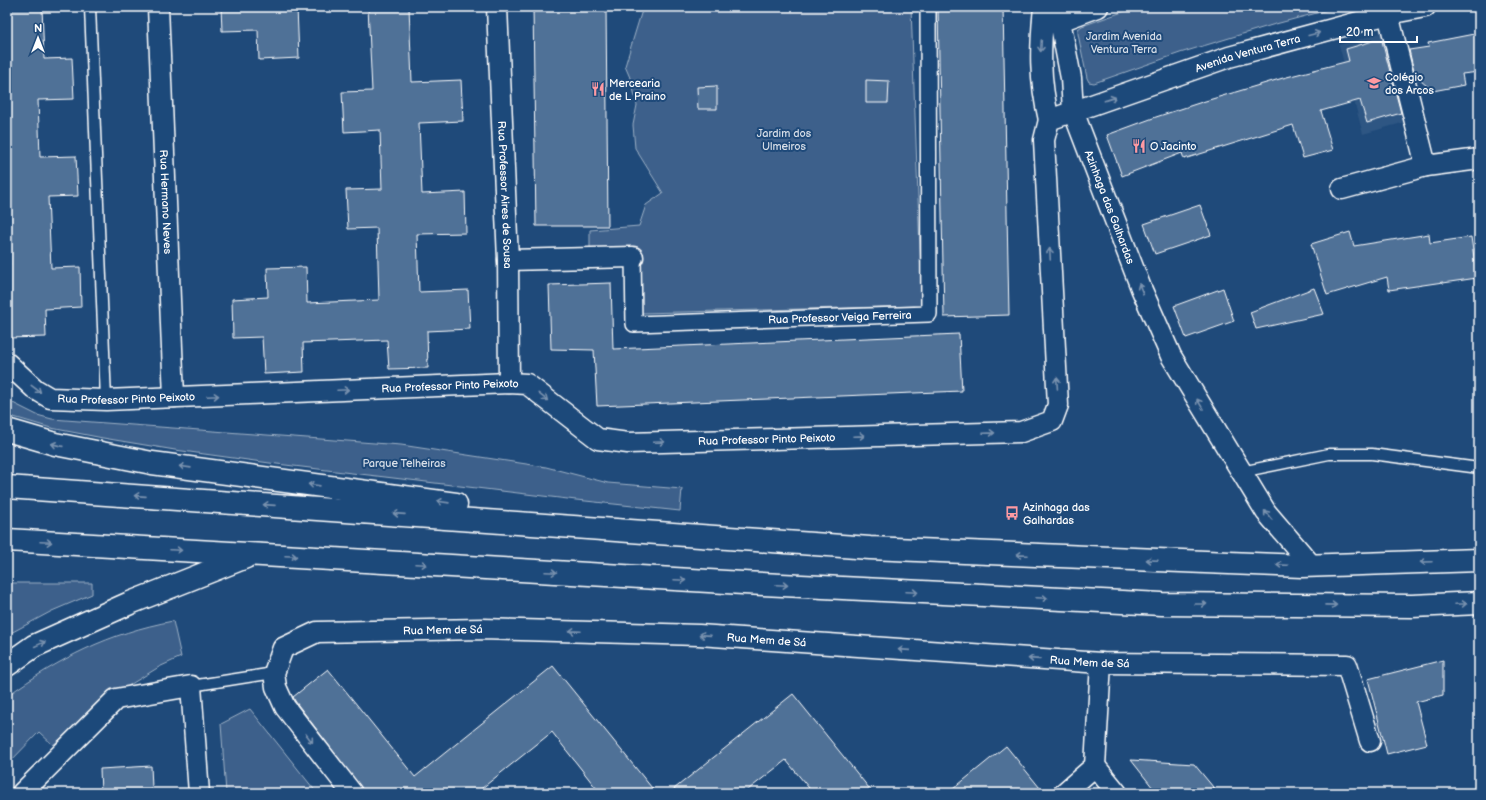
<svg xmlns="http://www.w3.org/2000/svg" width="1486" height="800" font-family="'Balsamiq Sans',sans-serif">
  <rect width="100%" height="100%" fill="#1f4a7a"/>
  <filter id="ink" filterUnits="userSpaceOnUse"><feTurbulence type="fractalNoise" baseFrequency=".025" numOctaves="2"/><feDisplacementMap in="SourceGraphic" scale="8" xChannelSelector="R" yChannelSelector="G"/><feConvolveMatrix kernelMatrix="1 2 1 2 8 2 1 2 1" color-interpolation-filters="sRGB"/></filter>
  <g filter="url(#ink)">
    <!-- built -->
    <path fill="#2e5683" d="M1384,32L1409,121L1363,134L1339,45Z"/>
    <!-- green -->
    <path fill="#3c618b" stroke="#9eb0c5" d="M643,7H911L922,306L641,313L640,265L590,264V230L639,226L646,205L663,193L635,148L633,125L637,105L631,80L625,66Z
      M1137,7H1339L1272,25L1180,53L1094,83L1089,82L1087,78L1078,34V29L1082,26Z
      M7,400L37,415L52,419L401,445L546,467L608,483L682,489L680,511L576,500L277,464L175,450L103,438L51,428L7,415Z
      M7,583H92V594L52,611L7,635Z
      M173,621L181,657L159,667L110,697L53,745L39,732L7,765V696C60,658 109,633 173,621Z
      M250,709L317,793H226L221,724Z"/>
    <!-- building -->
    <path fill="#507197" stroke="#fff" d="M7,7H42L44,59L72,58L74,99L38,100L39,128L40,157L76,156L78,196L48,197L51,268L80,267L81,307L45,309L46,337L7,338V266H10L7,204Z
      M221,7H297L299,58L259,60L258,30L222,31Z
      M368,7H409L412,82L461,80L463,121L419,123L422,194L465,192L466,233L417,234L419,292L468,290L470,329L427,331L428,368L389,369L387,340L303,343L304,372L264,374L262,337L233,338L232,299L268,297L267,268L306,267L307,303L379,300L377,228L348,229L346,190L382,189L380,130L344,132L342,92L372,91Z
      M533,7H606L608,226H536Z
      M938,7H1003L1009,315L944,317Z
      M1479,33V72L1462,74L1464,85L1433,91L1415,76L1409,50L1429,47L1428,43Z
      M1373,41H1382L1401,113L1367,123L1360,100L1321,111L1333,150L1303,158L1293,125L1184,159L1182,153L1122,176L1107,135L1156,117L1202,102L1283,78L1349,61L1346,49Z
      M866,80L889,81L888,103H866Z
      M717,86V109H698L697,87Z
      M1200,205L1211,235L1155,254L1144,224Z
      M1350,232L1354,246L1429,234L1430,243L1471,237L1477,278L1443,283V282L1389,290L1387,277L1327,295L1311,244Z
      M611,283L613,349L959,334L962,391L597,406L594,350L551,349L549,285Z
      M1223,288L1234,321L1186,338L1174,306Z
      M1314,288L1324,314L1256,329L1250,312Z
      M1443,660V695L1416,702L1427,744L1387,754L1368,679Z
      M553,666L656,793H600L552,732L476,793H365L295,701L293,697L328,669L415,777Z
      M793,694L873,793H813L786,760L744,793H669Z
      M1006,746L1044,793H948Z
      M1131,760L1194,764L1218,793H1157Z
      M151,766L152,788H150V793H101L100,769Z"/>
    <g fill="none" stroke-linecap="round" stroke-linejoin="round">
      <defs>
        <path id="service" d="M90,7L106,400
          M1241,472L1329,454H1372L1479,468
          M191,686L274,673"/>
        <g id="pedestrian">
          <path id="s1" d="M633,257L634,324L929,314L928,7"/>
        </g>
        <g id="minor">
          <path id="s2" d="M158,7L174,397"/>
          <path id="s3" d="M497,7L508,260L509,383"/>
          <path d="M1044,7C1040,49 1039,78 1049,120"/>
          <path id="s4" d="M1047,7L1060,21L1071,78L1073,111L1141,288L1171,356L1266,512L1312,566"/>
          <path d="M1388,14L1426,166"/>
          <path d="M1060,21L1098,7"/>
          <path d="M1342,189L1426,166L1479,159"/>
          <path d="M508,260L633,257"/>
          <path id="s5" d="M7,363L35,389L50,398L106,400L509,383L527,384L598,439L628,443L1021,432L1052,421L1058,405L1044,140L1049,120L1229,57L1388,14L1425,7"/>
          <path d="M1095,766L1117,793"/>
          <path d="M22,793L116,699L191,686L199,793"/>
          <path id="s6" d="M352,793L285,707L276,687L274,673L283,648L317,632L483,629L699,635L1101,663L1347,665L1370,741"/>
          <path d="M1064,793L1095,766L1101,663"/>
        </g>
        <path id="trunk" d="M7,430L55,444L152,463L456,504
          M7,487L870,548L1302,566L1479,560
          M7,540L743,583L1162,604L1412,606L1479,603
          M7,665L34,646L130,603L246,557"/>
      </defs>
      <!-- service casing -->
      <use href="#service" stroke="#fff" stroke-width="13"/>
      <!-- pedestrian casing -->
      <use href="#pedestrian" stroke="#fff" stroke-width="18"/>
      <!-- minor casing -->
      <use href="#minor" stroke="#fff" stroke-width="23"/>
      <!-- trunk casing -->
      <use href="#trunk" stroke="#fff" stroke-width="25"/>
      <!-- service -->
      <use href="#service" stroke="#1f4a7a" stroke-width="10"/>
      <!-- pedestrian -->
      <use href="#pedestrian" stroke="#1f4a7a" stroke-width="15"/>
      <!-- minor -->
      <use href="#minor" stroke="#1f4a7a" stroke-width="20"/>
      <!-- trunk -->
      <use href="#trunk" stroke="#1f4a7a" stroke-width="22"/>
    </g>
    <!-- one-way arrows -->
    <defs><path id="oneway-shaft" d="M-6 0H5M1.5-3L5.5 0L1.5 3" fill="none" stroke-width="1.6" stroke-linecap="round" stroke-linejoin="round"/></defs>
    <g stroke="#7992af">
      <use href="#oneway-shaft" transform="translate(1314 34) rotate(-15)"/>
      <use href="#oneway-shaft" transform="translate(1041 46) rotate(93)"/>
      <use href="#oneway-shaft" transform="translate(1110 99) rotate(-18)"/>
      <use href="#oneway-shaft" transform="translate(1050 254) rotate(-93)"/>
      <use href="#oneway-shaft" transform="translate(1141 289) rotate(-113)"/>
      <use href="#oneway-shaft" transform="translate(1057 383) rotate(-94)"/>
      <use href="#oneway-shaft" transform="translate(36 389) rotate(37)"/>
      <use href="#oneway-shaft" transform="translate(343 390) rotate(-3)"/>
      <use href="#oneway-shaft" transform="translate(213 396) rotate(-3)"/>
      <use href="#oneway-shaft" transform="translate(543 397) rotate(38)"/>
      <use href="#oneway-shaft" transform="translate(1200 404) rotate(-121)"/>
      <use href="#oneway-shaft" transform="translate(989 433) rotate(-2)"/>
      <use href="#oneway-shaft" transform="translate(859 436) rotate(-2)"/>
      <use href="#oneway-shaft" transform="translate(659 442) rotate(-2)"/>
      <use href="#oneway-shaft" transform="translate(57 445) rotate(-167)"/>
      <use href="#oneway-shaft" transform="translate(185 467) rotate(-172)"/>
      <use href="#oneway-shaft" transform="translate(314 485) rotate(-172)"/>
      <use href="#oneway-shaft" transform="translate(140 496) rotate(-176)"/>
      <use href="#oneway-shaft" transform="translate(443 502) rotate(-172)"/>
      <use href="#oneway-shaft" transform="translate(269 505) rotate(-176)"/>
      <use href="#oneway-shaft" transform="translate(399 514) rotate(-176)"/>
      <use href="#oneway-shaft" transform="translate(1268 515) rotate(-129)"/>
      <use href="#oneway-shaft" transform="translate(46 542) rotate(3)"/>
      <use href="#oneway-shaft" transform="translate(176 550) rotate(3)"/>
      <use href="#oneway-shaft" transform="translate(1022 555) rotate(-178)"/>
      <use href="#oneway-shaft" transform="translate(291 556) rotate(3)"/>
      <use href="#oneway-shaft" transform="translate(1152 560) rotate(-178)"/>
      <use href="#oneway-shaft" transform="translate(1426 562) rotate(178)"/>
      <use href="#oneway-shaft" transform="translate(421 564) rotate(3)"/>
      <use href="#oneway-shaft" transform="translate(1282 565) rotate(-178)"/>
      <use href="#oneway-shaft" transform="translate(551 572) rotate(3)"/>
      <use href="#oneway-shaft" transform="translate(680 580) rotate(3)"/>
      <use href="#oneway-shaft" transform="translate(782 585) rotate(3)"/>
      <use href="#oneway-shaft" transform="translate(912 592) rotate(3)"/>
      <use href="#oneway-shaft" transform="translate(1042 598) rotate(3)"/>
      <use href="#oneway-shaft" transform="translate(1201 604)"/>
      <use href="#oneway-shaft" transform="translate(1461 604) rotate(-3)"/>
      <use href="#oneway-shaft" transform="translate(1331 605) rotate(1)"/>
      <use href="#oneway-shaft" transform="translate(575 631) rotate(-178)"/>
      <use href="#oneway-shaft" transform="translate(705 635) rotate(-176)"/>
      <use href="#oneway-shaft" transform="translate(40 644) rotate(-25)"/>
      <use href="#oneway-shaft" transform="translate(904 650) rotate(-176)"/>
      <use href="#oneway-shaft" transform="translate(1034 659) rotate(-176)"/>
      <use href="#oneway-shaft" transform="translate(309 738) rotate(52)"/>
    </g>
  </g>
  <!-- icons -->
  <defs>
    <symbol id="school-bare" viewBox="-9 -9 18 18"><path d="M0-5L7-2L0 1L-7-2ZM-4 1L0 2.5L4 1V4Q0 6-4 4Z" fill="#ff9aa2" stroke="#1f4a7a" stroke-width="2.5" paint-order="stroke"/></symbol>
    <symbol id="restaurant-bare" viewBox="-9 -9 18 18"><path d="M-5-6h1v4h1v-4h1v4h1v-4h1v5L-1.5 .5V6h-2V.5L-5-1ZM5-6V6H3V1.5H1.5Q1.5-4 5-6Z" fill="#ff9aa2" stroke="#1f4a7a" stroke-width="2.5" paint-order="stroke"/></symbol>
    <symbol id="bus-bare" viewBox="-9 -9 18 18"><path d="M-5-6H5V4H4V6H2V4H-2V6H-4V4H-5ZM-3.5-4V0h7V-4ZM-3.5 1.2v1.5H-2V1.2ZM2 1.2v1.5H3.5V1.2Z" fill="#ff9aa2" stroke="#1f4a7a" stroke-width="2.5" paint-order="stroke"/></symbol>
  </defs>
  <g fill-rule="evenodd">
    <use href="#school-bare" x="1364" y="73" width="20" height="20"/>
    <use href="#restaurant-bare" x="588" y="79" width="20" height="20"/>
    <use href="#restaurant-bare" x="1129" y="136" width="20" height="20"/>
    <use href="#bus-bare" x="1002" y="503" width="20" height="20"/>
  </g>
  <g text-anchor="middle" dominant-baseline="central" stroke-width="4" stroke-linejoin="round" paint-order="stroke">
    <!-- park labels -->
    <g font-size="11" fill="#d8dfe8" stroke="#1f4a7a">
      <text x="1124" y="36">Jardim Avenida<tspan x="1124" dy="13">Ventura Terra</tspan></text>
      <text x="784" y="133">Jardim dos<tspan x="784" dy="13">Ulmeiros</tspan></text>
      <text x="404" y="463">Parque Telheiras</text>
    </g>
    <!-- street labels -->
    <g font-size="11" fill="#fff" stroke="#1f4a7a">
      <text stroke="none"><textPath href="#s5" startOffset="1592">Avenida Ventura Terra</textPath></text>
      <text stroke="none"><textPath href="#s3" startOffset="188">Rua Professor Aires de Sousa</textPath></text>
      <text stroke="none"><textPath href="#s2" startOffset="195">Rua Hermano Neves</textPath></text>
      <text stroke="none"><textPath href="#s4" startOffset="213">Azinhaga das Galhardas</textPath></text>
      <text stroke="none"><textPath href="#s1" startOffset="273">Rua Professor Veiga Ferreira</textPath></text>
      <text stroke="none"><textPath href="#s5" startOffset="456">Rua Professor Pinto Peixoto</textPath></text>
      <text stroke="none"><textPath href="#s5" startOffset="132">Rua Professor Pinto Peixoto</textPath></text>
      <text stroke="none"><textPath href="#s5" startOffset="792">Rua Professor Pinto Peixoto</textPath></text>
      <text stroke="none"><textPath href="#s6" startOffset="335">Rua Mem de Sá</textPath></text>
      <text stroke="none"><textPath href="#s6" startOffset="659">Rua Mem de Sá</textPath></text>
      <text stroke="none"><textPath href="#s6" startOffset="983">Rua Mem de Sá</textPath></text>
    </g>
    <!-- poi labels -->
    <g font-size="11" fill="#fff" stroke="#1f4a7a" text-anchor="start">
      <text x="1385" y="77">Colégio<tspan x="1385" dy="13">dos Arcos</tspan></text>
      <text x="609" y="83">Mercearia<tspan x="609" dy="13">de L Praino</tspan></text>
      <text x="1150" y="146">O Jacinto</text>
      <text x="1023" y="507">Azinhaga das<tspan x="1023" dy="13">Galhardas</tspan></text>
    </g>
  </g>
  <!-- margin -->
  <rect width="1486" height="800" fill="none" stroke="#1f4a7a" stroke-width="24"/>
  <rect x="12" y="12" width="1462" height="776" fill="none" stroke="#fff" stroke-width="1.5" filter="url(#ink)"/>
  <!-- north arrow -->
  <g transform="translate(38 38)" stroke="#1f4a7a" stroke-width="3" paint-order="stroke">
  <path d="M0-3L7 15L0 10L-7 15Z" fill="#ffffff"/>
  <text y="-6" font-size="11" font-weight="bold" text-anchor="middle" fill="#ffffff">N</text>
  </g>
  <!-- scale -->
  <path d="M1340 36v6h77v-6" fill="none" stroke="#ffffff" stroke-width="2"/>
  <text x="1346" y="36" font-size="12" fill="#ffffff" stroke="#1f4a7a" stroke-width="3" paint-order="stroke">20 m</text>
</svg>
